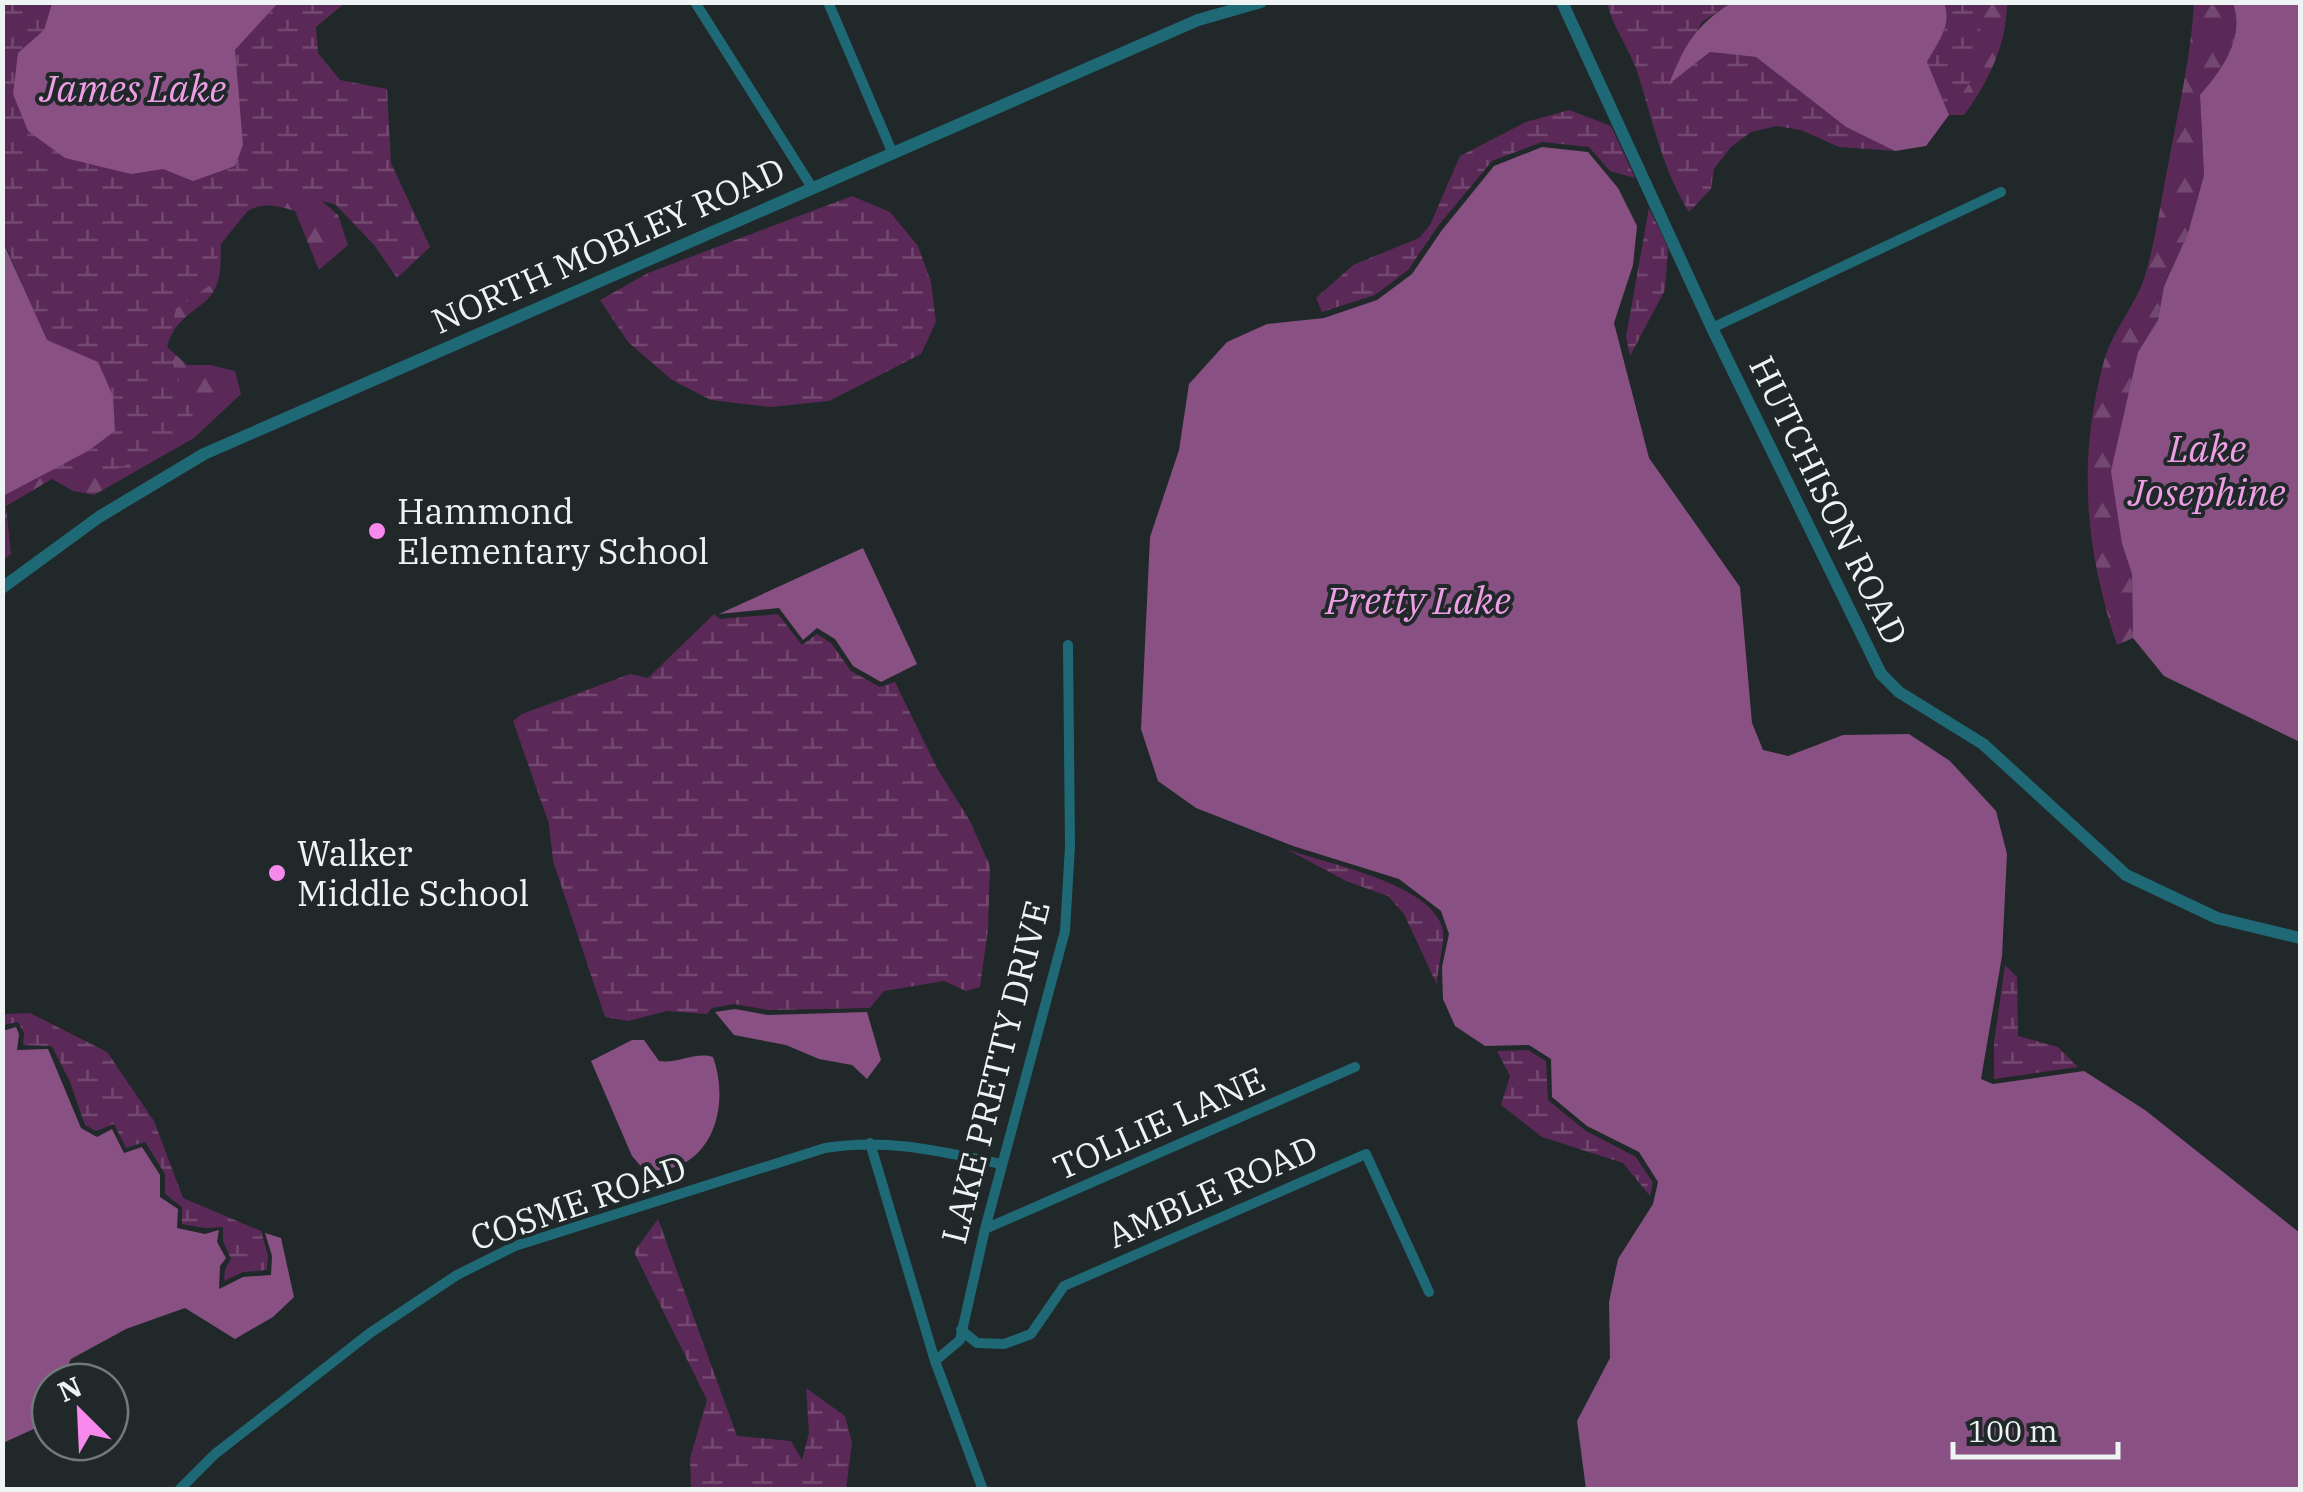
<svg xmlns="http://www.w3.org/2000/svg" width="2303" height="1492" font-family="'IBM Plex Serif',serif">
  <defs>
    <pattern id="forest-firs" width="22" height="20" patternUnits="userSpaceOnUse" patternTransform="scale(2.5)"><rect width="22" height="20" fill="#5b2957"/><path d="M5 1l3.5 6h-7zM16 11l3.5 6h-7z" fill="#734870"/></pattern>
    <pattern id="wetland-marsh" width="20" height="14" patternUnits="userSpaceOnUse" patternTransform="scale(2.5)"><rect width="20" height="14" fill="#5b2957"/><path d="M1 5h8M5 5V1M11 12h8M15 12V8" fill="none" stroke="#734870"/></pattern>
  </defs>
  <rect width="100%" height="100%" fill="#202829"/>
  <!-- forest -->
  <path fill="url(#forest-firs)" d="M1944,3H2007C2007,44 1988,83 1964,115H1949L1927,62L1948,14Z
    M2194,3H2233C2245,37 2223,69 2200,95L2204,174L2188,233L2164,285L2158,320L2138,352L2118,509L2122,544L2132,574L2133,638L2117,645C2085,549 2077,460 2104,361C2112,332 2134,307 2144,279C2156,240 2161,199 2169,160C2179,107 2191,56 2194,3Z
    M2,111L298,180L338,215L348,245L319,270L295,211C257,199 251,207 221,231C220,248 223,270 216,287C206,310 176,312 167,347L187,365H210L235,371L241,394L194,438L94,495L73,491L52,479L6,506L11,554L3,561V496L44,472Z"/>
  <!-- wetland -->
  <path fill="url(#wetland-marsh)" d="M2,3H52L44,30L131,174L163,169L193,181L241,121L236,97L235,50L278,3H345L316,27L318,53L340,80L387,89L391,163L430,247L397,278L374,245L335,204L284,192L250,208L220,245L212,284L176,309L167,347L185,398L193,411L191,428L180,446L99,475L44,472L88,451L115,431L113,396L98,362L47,340L3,240Z
    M1607,3H1731L1702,22L1671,82L1710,52L1756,57L1846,127L1896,151L1839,147L1801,130L1777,126L1751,132L1731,147L1714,169L1711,189L1689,212C1662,168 1653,122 1638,74C1630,49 1614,30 1607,3Z
    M1944,3H1981L1980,36L1970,82L1949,115L1927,62C1938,43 1953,25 1944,3Z
    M1569,110L1611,126L1635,178L1610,171L1589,147L1542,142L1492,161L1438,226L1408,270L1375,295L1322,312L1316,298L1353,265L1419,238L1430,225L1460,156L1526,122Z
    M852,196L890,212L918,246L931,282L936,322L921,354L829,401L771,407L711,400L672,380L628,342L600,300L648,273Z
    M1649,208L1668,248L1665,290L1630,356L1626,337Z
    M714,614L720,619L778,614L802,645L817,634L831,643L851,671L880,687L895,682L937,768L970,821L990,866L988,929L980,987L966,991L944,981L884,991L870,1008L768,1010L734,1004L712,1008L707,1014L667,1011L628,1021L605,1017L553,861L549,824L513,721L522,714L630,674L648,678Z
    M1286,849C1326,864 1433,883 1443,930C1445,943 1437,968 1437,985L1404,914L1388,896L1346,881Z
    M2005,965L2017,977L2018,1036L2058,1047L2078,1067L1994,1079V1043Z
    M30,1013L107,1052L154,1121L183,1198L261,1231L268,1256L267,1270L243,1272L224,1281L225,1269L231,1259L223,1241V1227L205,1228L182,1224V1207L165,1194V1174L145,1142L126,1148L114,1124L96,1131L85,1125L70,1082L52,1046L23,1045L24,1033L18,1022L3,1025V1014Z
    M1528,1050L1546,1061L1548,1100L1586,1131L1636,1157L1653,1183L1650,1196L1623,1163L1542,1137L1501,1105L1510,1076L1497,1051Z
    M658,1219L737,1436L791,1441L802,1460L809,1433L806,1388L845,1416L852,1442L846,1489H691L690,1458L707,1400L634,1252Z"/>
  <!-- water -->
  <path fill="#895183" d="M52,3H278L235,50L243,145L235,166L193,181L163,169L131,174L65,158L28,131L13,94L18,53L44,30Z
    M1731,3H1944C1953,25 1937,43 1927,62L1949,115L1926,146L1895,151L1846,127L1756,57L1710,52L1669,84C1685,44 1695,26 1731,3Z
    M2233,3H2300V742L2164,676L2133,638L2132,574L2122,544L2111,471L2138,352L2158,320L2164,286L2188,233L2204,175L2200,95C2223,69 2245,37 2233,3Z
    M1542,147L1588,152L1618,188L1637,226L1633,265L1614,323L1649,458L1740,587L1752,723L1763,750L1788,756L1843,735L1909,734L1950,761L1996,811L2007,854L2002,956L1981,1079L1993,1084L2084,1071L2145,1110L2300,1233V1489H1586L1577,1421L1610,1358L1609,1302L1618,1259L1653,1204L1658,1182L1639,1152L1587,1126L1552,1097L1551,1059L1529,1045L1485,1046L1455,1026L1443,999L1442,967L1449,934L1441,911L1399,879L1293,846L1196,808L1158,781L1141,729L1150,537L1179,450L1189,384L1227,342L1267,324L1324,318L1377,300L1412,274L1442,230L1494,166Z
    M2,240L47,340L98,362L113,396L115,431L88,451L3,496Z
    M863,548L917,664L881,682L853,666L835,639L817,628L803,640L779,608L719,614Z
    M735,1009L768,1015L867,1012L881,1060L867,1079L852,1065L819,1059L786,1045L734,1035L715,1012Z
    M16,1027L19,1034L17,1050L48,1049L81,1128L97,1137L112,1129L124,1153L142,1147L160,1175V1197L178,1209L177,1228L205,1234L219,1230L217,1242L226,1258L220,1266L219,1289L243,1277L271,1275L272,1256L265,1233L281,1238L294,1297L273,1317L235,1339L185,1308L126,1329L71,1359L60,1382H50V1403L38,1427L3,1443L2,1031Z
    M632,1040H644L659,1061C678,1064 695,1051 713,1057C732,1110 709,1177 644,1170L632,1156L591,1061Z"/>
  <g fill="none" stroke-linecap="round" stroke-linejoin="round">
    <!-- minor -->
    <path stroke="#1f6976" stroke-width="10" d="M695,2L813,189
      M828,2L893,154
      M1712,328L2001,192
      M870,1143L935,1361
      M985,1229L1355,1067
      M961,1330L977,1343L1004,1344L1031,1334L1064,1286L1366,1154L1429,1292
      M179,1490L215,1454L370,1333L457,1275L515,1246L825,1148C889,1138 939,1151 1002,1164
      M983,1490L935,1361L960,1340L985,1229L1065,931L1070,846L1068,645"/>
    <!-- tertiary -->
    <path stroke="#1f6976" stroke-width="12" d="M1562,2L1712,328L1881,674L1899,692L1983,744L2126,875L2217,918L2300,938
      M2,588L99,517L204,454L1198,20L1261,2"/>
  </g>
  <!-- markers -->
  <g fill="#f788ec" stroke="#202829" stroke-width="4">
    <circle cx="377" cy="531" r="10"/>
    <circle cx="277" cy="873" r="10"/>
  </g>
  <g text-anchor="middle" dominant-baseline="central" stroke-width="8" stroke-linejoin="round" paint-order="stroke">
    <!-- street labels -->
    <g font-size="35" fill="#eef3f4" stroke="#202829">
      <text transform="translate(608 245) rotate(-24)">NORTH MOBLEY ROAD</text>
      <text transform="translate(1829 500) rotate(64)">HUTCHISON ROAD</text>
      <text transform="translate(995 1072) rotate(-76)">LAKE PRETTY DRIVE</text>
      <text transform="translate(1159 1123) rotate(-24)">TOLLIE LANE</text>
      <text transform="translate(1212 1191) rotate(-24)">AMBLE ROAD</text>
      <text transform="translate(578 1202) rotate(-19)">COSME ROAD</text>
    </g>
    <!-- poi labels -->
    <g font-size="35" fill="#eef3f4" stroke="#202829" text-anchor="start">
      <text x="397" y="511">Hammond<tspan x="397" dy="40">Elementary School</tspan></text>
      <text x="297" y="853">Walker<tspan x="297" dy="40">Middle School</tspan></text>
    </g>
    <!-- water labels -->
    <g font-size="38" font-style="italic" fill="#ee9ee5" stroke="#202829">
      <text x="133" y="87">James Lake</text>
      <text x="2207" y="447">Lake<tspan x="2207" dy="44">Josephine</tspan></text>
      <text x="1418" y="599">Pretty Lake</text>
    </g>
  </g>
  <!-- border -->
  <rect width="2303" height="1492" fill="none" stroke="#eef3f4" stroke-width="10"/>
  <!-- north arrow -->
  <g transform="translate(80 1412) rotate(336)"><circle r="48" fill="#202829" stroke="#72797a" stroke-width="2.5"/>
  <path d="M0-8L18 38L0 25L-18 38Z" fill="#f788ec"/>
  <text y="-15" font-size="28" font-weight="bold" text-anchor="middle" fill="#eef3f4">N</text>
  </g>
  <!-- scale -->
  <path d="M1953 1442v15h165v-15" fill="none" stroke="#eef3f4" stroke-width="5"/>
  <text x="1968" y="1442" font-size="30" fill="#eef3f4" stroke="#202829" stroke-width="8" paint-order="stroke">100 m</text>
</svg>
